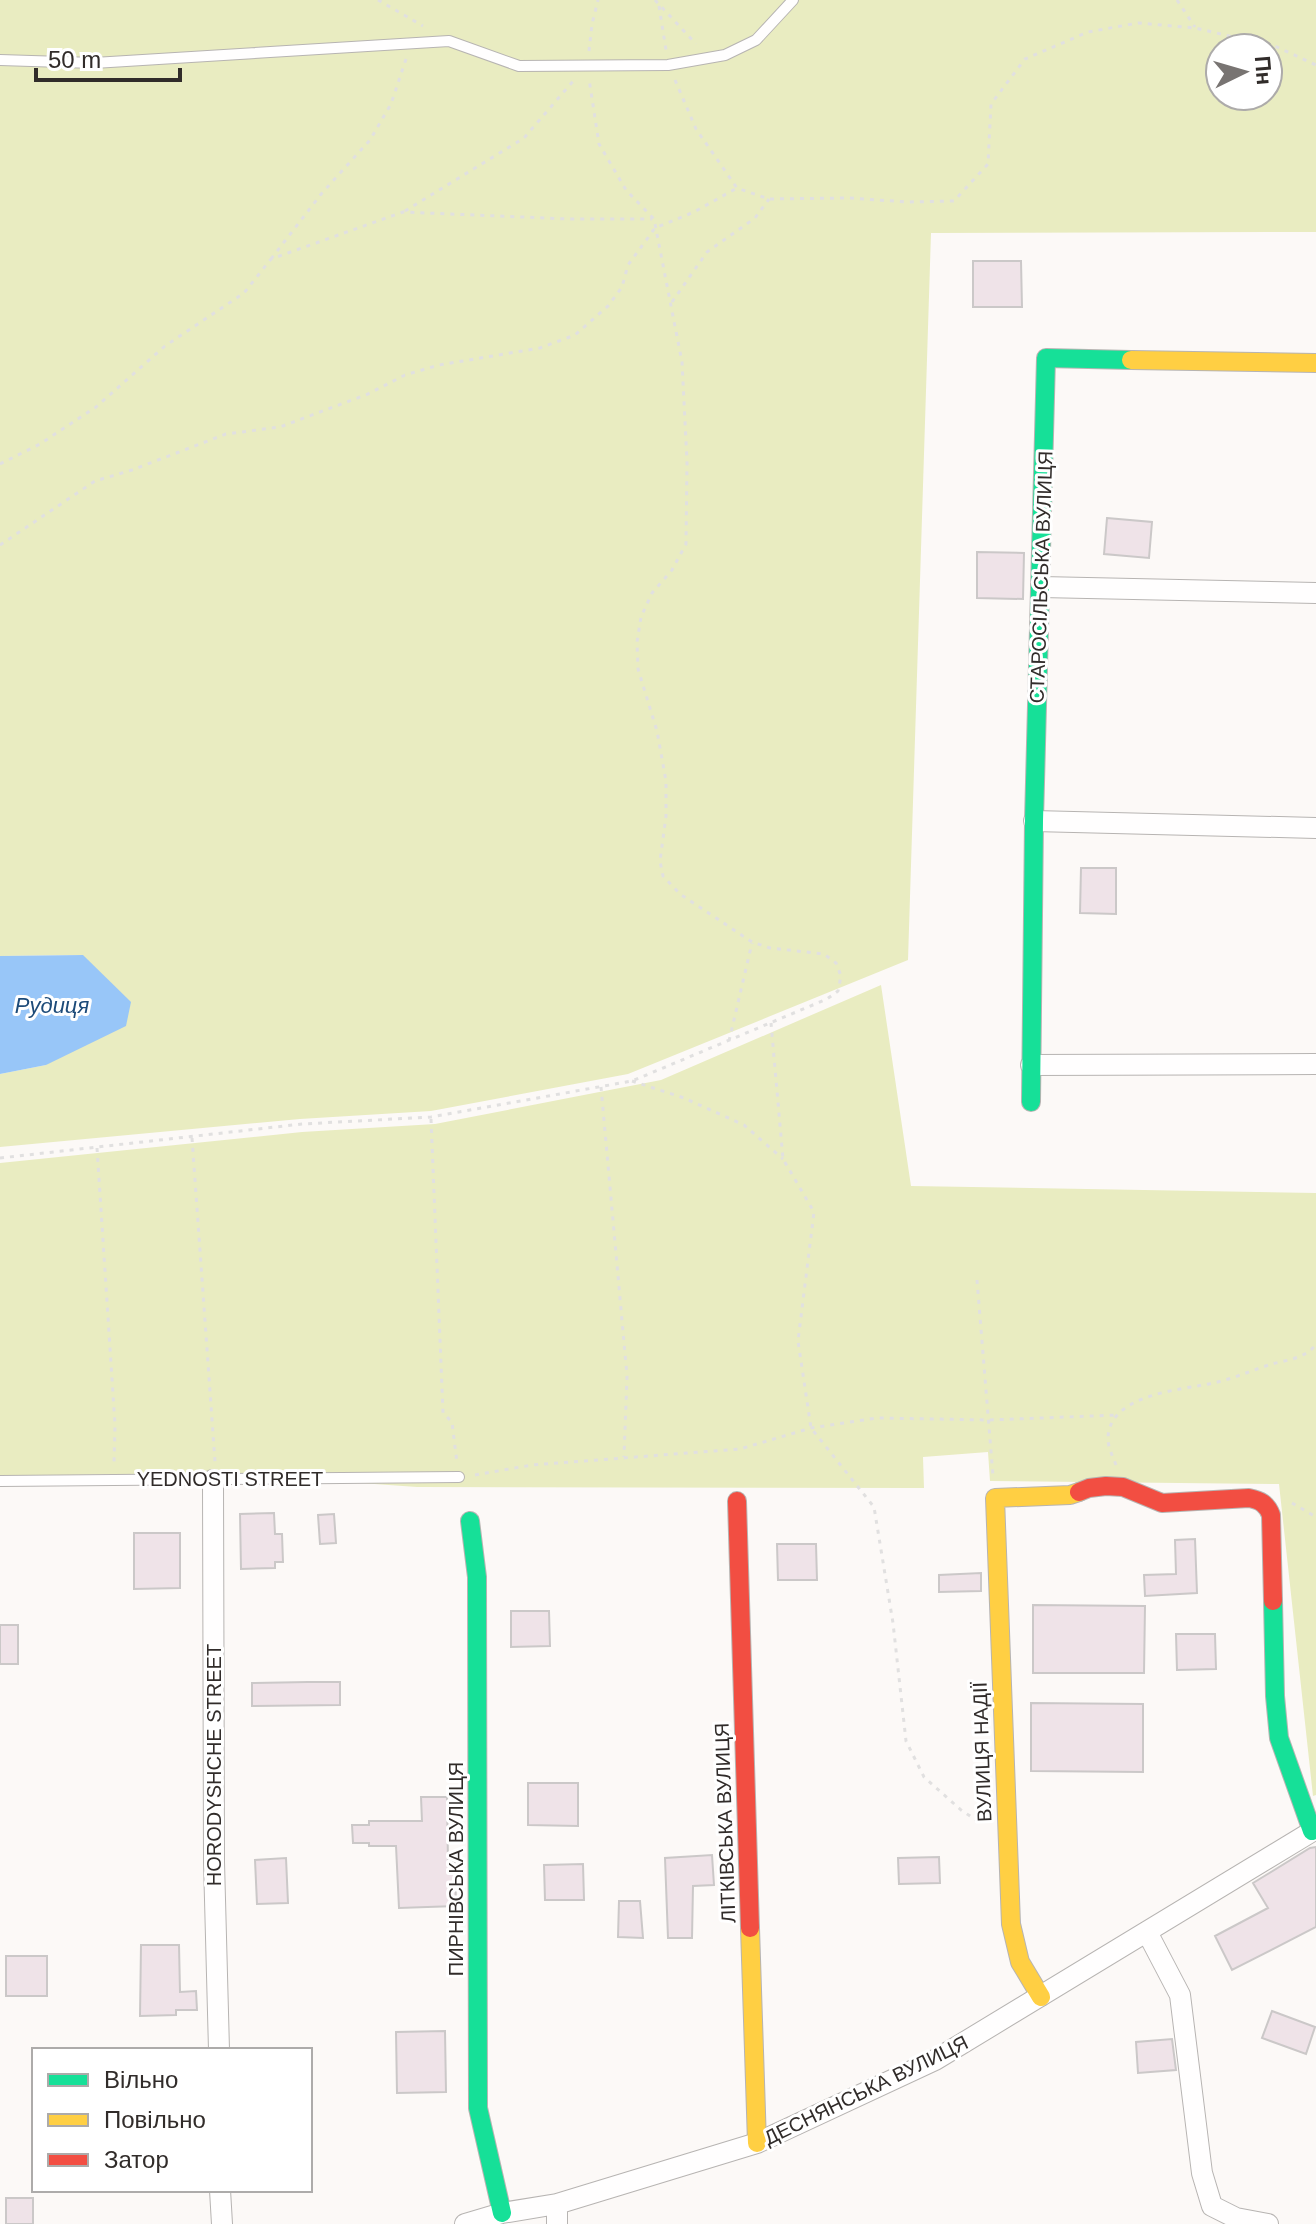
<svg xmlns="http://www.w3.org/2000/svg" width="1316" height="2224" font-family="Arial,sans-serif">
  <rect width="100%" height="100%" fill="#fcf9f7"/>
  <!-- green -->
  <path fill="#e9ecc1" fill-rule="evenodd" d="M0,0H1316V232L931,233L908,960L628,1074L431,1111L300,1119L0,1147V1074L46,1065L83,955L0,956ZM1220,48H1268V96H1220Z
    M881,985L911,1186L1316,1193V1795L1313,1796L1279,1484L990,1481L988,1452L923,1457L924,1488L417,1487L217,1473L0,1476V1163L302,1132L435,1124L661,1080Z"/>
  <!-- water -->
  <path fill="#98c6f8" d="M83,955L131,1002L126,1026L46,1065L0,1074V956Z"/>
  <!-- building -->
  <path fill="#efe3e8" stroke="#cbc8c8" stroke-width="2" d="M973,261H1021L1022,307H973Z
    M1107,518L1152,522L1149,558L1104,554Z
    M977,552L1024,553L1023,599L977,598Z
    M1081,868H1116V914L1080,913Z
    M274,1513L275,1534H282L283,1562H275V1568L241,1569L240,1514Z
    M334,1514L336,1543L320,1544L318,1515Z
    M134,1533H180V1588L134,1589Z
    M1195,1539L1197,1593L1145,1596L1144,1575L1176,1574L1175,1540Z
    M777,1544H816L817,1580H778Z
    M981,1573V1591L939,1592V1575Z
    M1033,1605L1145,1606L1144,1673H1033Z
    M511,1611H549L550,1646L511,1647Z
    M0,1625H18V1664H0Z
    M1176,1634H1215L1216,1669L1177,1670Z
    M308,1682H340V1705L252,1706V1683Z
    M1031,1703L1143,1704V1772L1031,1771Z
    M528,1783H578V1826L528,1825Z
    M421,1797H447L448,1861H455L456,1906L399,1908L396,1846H369V1843H353L352,1825H369V1821H422Z
    M1316,1847V1927L1232,1970L1215,1936L1268,1908L1253,1883L1310,1848Z
    M712,1855L714,1885L693,1886L692,1938H668L665,1858Z
    M939,1857L940,1883L899,1884L898,1858Z
    M286,1858L288,1903L257,1904L255,1860Z
    M583,1864L584,1900H545L544,1865Z
    M619,1901H640L643,1938L618,1937Z
    M141,1945H179L180,1992L196,1991L197,2010H176V2015L140,2016Z
    M6,1956H47V1996H6Z
    M1272,2011L1315,2027L1306,2054L1262,2038Z
    M445,2031L446,2092L397,2093L396,2032Z
    M1172,2039L1176,2070L1138,2073L1136,2042Z
    M6,2198H33V2224H6Z"/>
  <g fill="none" stroke-linecap="round" stroke-linejoin="round">
    <defs>
      <path id="lane" d="M0,60L94,63L449,41L519,66L668,65L725,55L756,40L793,0
        M0,1481L459,1477"/>
      <path id="street" d="M1041,587L1316,593
        M1034,821L1316,828
        M1031,1065L1316,1064
        M213,1480L214,1862L219,2050
        M1147,1932L1180,1995L1202,2173L1212,2206L1236,2218L1268,2224
        M220,2190L222,2224
        M465,2224L502,2213L557,2204L757,2143L935,2060L1316,1829
        M557,2224V2204"/>
      <path id="fast" d="M1031,1102L1034,821L1046,358L1131,360
        M470,1521L477,1577L478,2108L502,2213
        M1273,1601L1275,1696L1279,1738L1312,1831"/>
      <path id="slow" d="M1131,360L1316,363
        M750,1928L757,2143
        M1041,1997L1020,1962L1011,1924L995,1498L1070,1495L1079,1492"/>
      <path id="jam" d="M1079,1492L1089,1488L1106,1486L1123,1487L1162,1503L1249,1498C1260,1500 1267,1504 1271,1515L1273,1601
        M737,1501L750,1928"/>
    </defs>
    <!-- lane casing -->
    <use href="#lane" stroke="#b7b4b2" stroke-width="12"/>
    <!-- street casing -->
    <use href="#street" stroke="#b7b4b2" stroke-width="22"/>
    <!-- fast casing -->
    <use href="#fast" stroke="#b7b4b2" stroke-width="20"/>
    <!-- slow casing -->
    <use href="#slow" stroke="#b7b4b2" stroke-width="20"/>
    <!-- jam casing -->
    <use href="#jam" stroke="#b7b4b2" stroke-width="20"/>
    <!-- path -->
    <path stroke="#e1e0e0" stroke-width="3" stroke-dasharray="4 6" stroke-linecap="butt" d="M378,0L423,26
      M655,0L696,44
      M1177,0L1195,27
      M659,6L666,50
      M589,51L592,24L598,0
      M675,80L696,129L737,188L769,199L849,198L907,202L954,201L988,164L991,104L1025,59L1088,32L1138,23L1195,28L1277,47L1316,65
      M405,211L524,138L574,80
      M271,259L322,193L370,140L391,104L406,59
      M672,302L707,252L755,218L769,199
      M0,464L40,444L96,407L165,346L244,293L271,259L403,212L569,219H652
      M0,545L95,481L132,470L226,434L280,427L368,394L405,375L439,365L540,348L575,335L608,306L622,287L628,265L655,228L694,212L737,188
      M771,1023L783,1159L814,1212L798,1341L811,1428L874,1507L893,1623L906,1741L924,1777L961,1810L982,1824
      M729,1041L752,943
      M632,1081L684,1098L744,1125L783,1159
      M601,1087L627,1376L624,1457
      M431,1119L443,1413L452,1422L457,1463
      M192,1138L215,1462
      M97,1148L115,1425L114,1464
      M0,1158L302,1124L431,1117L632,1081L827,999L838,991L841,976L836,963L824,954L770,948L752,942L680,894L663,876L660,861L666,816V781L657,731L638,669L637,642L641,617L652,593L672,570L686,544L687,461L682,362L654,219L626,190L599,144L589,79
      M977,1280L993,1476
      M1116,1465C1113,1457 1109,1449 1108,1441C1106,1394 1181,1390 1213,1383C1233,1379 1252,1370 1272,1364C1287,1360 1307,1358 1316,1344
      M475,1475L532,1465L740,1449L811,1428L877,1418L989,1420L1118,1415
      M1292,1503L1316,1517"/>
    <!-- lane -->
    <use href="#lane" stroke="#fffefe" stroke-width="10"/>
    <!-- street -->
    <use href="#street" stroke="#fffefe" stroke-width="20"/>
    <!-- fast -->
    <use href="#fast" stroke="#16e098" stroke-width="18"/>
    <!-- slow -->
    <use href="#slow" stroke="#ffcf43" stroke-width="18"/>
    <!-- jam -->
    <use href="#jam" stroke="#f24e42" stroke-width="18"/>
  </g>
  <g text-anchor="middle" dominant-baseline="central" stroke-width="6" stroke-linejoin="round" paint-order="stroke">
    <!-- street labels -->
    <g font-size="20" fill="#312c2a" stroke="#fff">
      <text transform="translate(1041 577) rotate(-88)">СТАРОСІЛЬСЬКА ВУЛИЦЯ</text>
      <text x="230" y="1479">YEDNOSTI STREET</text>
      <text transform="translate(982 1752) rotate(-92)">ВУЛИЦЯ НАДІЇ</text>
      <text transform="translate(214 1765) rotate(-90)">HORODYSHCHE STREET</text>
      <text transform="translate(725 1823) rotate(-92)">ЛІТКІВСЬКА ВУЛИЦЯ</text>
      <text transform="translate(456 1869) rotate(-90)">ПИРНІВСЬКА ВУЛИЦЯ</text>
      <text transform="translate(866 2090) rotate(-26)">ДЕСНЯНСЬКА ВУЛИЦЯ</text>
    </g>
    <!-- water labels -->
    <g font-size="22" font-style="italic" fill="#1d4b79" stroke="#fff">
      <text x="52" y="1005">Рудиця</text>
    </g>
  </g>
  <!-- legend -->
  <rect x="32" y="2048" width="280" height="144" fill="#ffffff" stroke="#adabaa" stroke-width="2"/>
  <rect x="48" y="2074" width="40" height="12" fill="#16e098" stroke="#adabaa" stroke-width="2"/>
  <text x="104" y="2088" font-size="24" fill="#312c2a">Вільно</text>
  <rect x="48" y="2114" width="40" height="12" fill="#ffcf43" stroke="#adabaa" stroke-width="2"/>
  <text x="104" y="2128" font-size="24" fill="#312c2a">Повільно</text>
  <rect x="48" y="2154" width="40" height="12" fill="#f24e42" stroke="#adabaa" stroke-width="2"/>
  <text x="104" y="2168" font-size="24" fill="#312c2a">Затор</text>
  <!-- north arrow -->
  <g transform="translate(1244 72) rotate(85)"><circle r="38" fill="#ffffff" stroke="#adabaa" stroke-width="2"/>
  <path d="M0-6L14 30L0 20L-14 30Z" fill="#787472"/>
  <text y="-12" font-size="22" font-weight="bold" text-anchor="middle" fill="#312c2a">Пн</text>
  </g>
  <!-- scale -->
  <path d="M36 68v12h144v-12" fill="none" stroke="#312c2a" stroke-width="4"/>
  <text x="48" y="68" font-size="24" fill="#312c2a" stroke="#ffffff" stroke-width="6" paint-order="stroke">50 m</text>
</svg>
